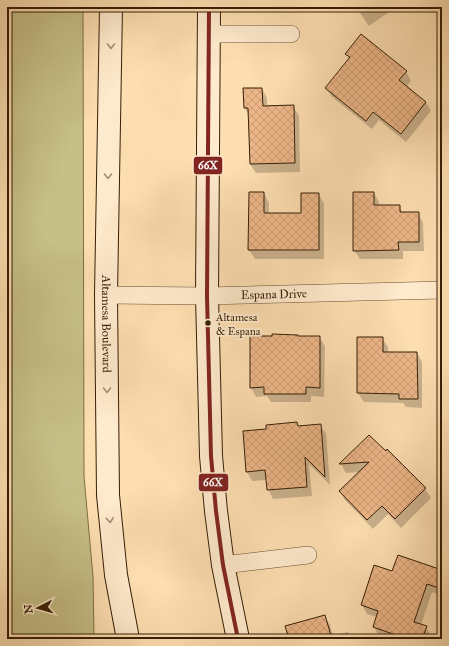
<svg xmlns="http://www.w3.org/2000/svg" width="449" height="646" font-family="'IM FELL Great Primer',serif">
  <defs>
    <pattern id="building-cross-hatch" width="8" height="8" patternUnits="userSpaceOnUse"><rect width="8" height="8" fill="#edb688"/><path d="M0 0l8 8M0 8l8-8" fill="none" stroke="#cc9c74"/></pattern>
  </defs>
  <rect width="100%" height="100%" fill="#fddeb1"/>
  <filter id="stains"><feTurbulence type="fractalNoise" baseFrequency=".005" numOctaves="4"/><feColorMatrix values="0 0 0 0 .2 0 0 0 0 .09 0 0 0 0 .02 0 0 0 .5 -.17"/></filter>
  <radialGradient id="worn" r=".72"><stop offset=".6" stop-color="#630" stop-opacity="0"/><stop offset="1" stop-color="#630" stop-opacity=".3"/></radialGradient>
  <!-- green -->
  <path fill="#c6bf87" stroke="#7e6e46" d="M7,7H83L84,476L93,577L94,639H7Z"/>
  <!-- shadow -->
  <path fill="#0003" d="M356,7H396L369,26Z
    M346,54L406,71L411,81L406,87L426,102L431,111L406,142L379,120L372,129L332,97L326,88L349,59Z
    M262,89L267,98V107L293,106L299,116L300,172L256,173L250,164L249,116L245,108Z
    M264,193L269,203V214H302L318,194L324,203V259H255L249,250Z
    M374,193L379,202V206H399L403,213H418L423,223L424,251H403V259H360L354,250Z
    M273,337H319L325,346L324,397L311,396V402H271L267,396L256,397L251,387Z
    M358,338H382L388,347V353H417L422,362V408L406,407L403,403L364,402L358,393Z
    M297,423L299,427L320,425L326,434L330,485L309,464L312,496L273,499L268,489L267,480L252,481L247,472L267,430Z
    M369,436L386,452L388,451L425,489L431,498L401,528L388,514L373,529L345,500L340,491L360,472L346,473L341,464Z
    M442,571V596L432,592L421,625L426,627L431,636V639H387L379,636L374,627L377,617L367,614L362,605Z
    M324,616L330,625L333,636L348,632L351,639H290Z"/>
  <!-- building -->
  <path fill="url(#building-cross-hatch)" stroke="#351e05" d="M361,34L407,71L399,80L426,102L401,134L373,112L366,121L325,88L350,57L345,54Z
    M243,88H262L263,106L294,105L295,163L250,164L248,108H244Z
    M249,192H264V213H301V193H319V250H248Z
    M353,192H374V205H400V212H419V242H398L399,250L353,251Z
    M272,334L298,335V336H320V388L306,387V394H264V387L250,388V336H272Z
    M357,337H383V352H417L418,399H399V394L357,393Z
    M297,422L298,426L321,424L325,477L305,457L307,487L267,490L265,470L246,472L243,431L266,429V425Z
    M369,435L386,451L387,449L426,488L395,519L382,506L367,520L339,491L369,462L339,464Z
    M398,555L442,570V589L427,584L414,622L427,626L422,639H407L373,627L378,611L361,605L374,565L392,571Z
    M325,615L332,639H289L285,626Z"/>
  <g fill="none" stroke-linecap="round" stroke-linejoin="round">
    <defs>
      <g id="street">
        <path d="M209,34H291"/>
        <path id="s1" d="M106,295L207,296L442,290"/>
        <path d="M223,565L308,555"/>
      </g>
      <g id="secondary">
        <path id="s2" d="M111,7L106,295L108,495L116,575L128,639"/>
        <path d="M209,7L207,296L211,456L216,511L223,565L238,639"/>
      </g>
    </defs>
    <!-- street casing -->
    <use href="#street" stroke="#674e30" stroke-width="18"/>
    <!-- secondary casing -->
    <use href="#secondary" stroke="#351e05" stroke-width="24"/>
    <!-- street -->
    <use href="#street" stroke="#feeacc" stroke-width="17"/>
    <!-- secondary -->
    <use href="#secondary" stroke="#feeacc" stroke-width="22"/>
    <defs>
      <path id="bus-1" d="M209,7L207,296L211,456L216,511L223,565L238,639"/>
    </defs>
    <!-- bus-1 casing -->
    <use href="#bus-1" stroke="#feeacc" stroke-width="7"/>
    <!-- bus-1 -->
    <use href="#bus-1" stroke="#822522" stroke-width="4"/>
  </g>
  <!-- one-way arrows -->
  <defs><path id="oneway-chevron" d="M-2-3.5L2.5 0L-2 3.5" fill="none" stroke-width="1.6" stroke-linecap="round" stroke-linejoin="round"/></defs>
  <g stroke="#a48e72">
    <use href="#oneway-chevron" transform="translate(111 46) rotate(91)"/>
    <use href="#oneway-chevron" transform="translate(108 176) rotate(91)"/>
    <use href="#oneway-chevron" transform="translate(107 390) rotate(90)"/>
    <use href="#oneway-chevron" transform="translate(110 520) rotate(84)"/>
  </g>
  <!-- markers -->
  <circle fill="#351e05" stroke="#feeacc" stroke-width="1.5" cx="208" cy="323" r="3.5"/>
  <g text-anchor="middle" dominant-baseline="central" stroke-width="3.5" stroke-linejoin="round" paint-order="stroke">
    <!-- bus labels -->
    <g font-size="11" fill="#351e05" stroke="#feeacc" text-anchor="start">
      <text x="216" y="317">Altamesa<tspan x="216" dy="14">&amp; Espana</tspan></text>
    </g>
    <!-- street labels -->
    <g font-size="12" fill="#351e05" stroke="#feeacc">
      <text stroke="none"><textPath href="#s1" startOffset="168">Espana Drive</textPath></text>
      <text stroke="none"><textPath href="#s2" startOffset="317">Altamesa Boulevard</textPath></text>
    </g>
  </g>
  <g stroke="#feeacc" stroke-width="1.5">
    <rect x="193" y="156" width="30" height="19" rx="4" fill="#822522"/>
    <rect x="198" y="473" width="31" height="19" rx="4" fill="#822522"/>
  </g>
  <g font-size="11" text-anchor="middle" font-weight="bold" fill="#fff">
    <text x="208" y="169">66X</text>
    <text x="213" y="486">66X</text>
  </g>
  <!-- margin -->
  <rect width="449" height="646" fill="none" stroke="#fddeb1" stroke-width="24"/>
  <rect x="8" y="8" width="433" height="630" fill="none" stroke="#351e05" stroke-width="2"/>
  <rect x="12" y="12" width="425" height="622" fill="none" stroke="#351e05"/>
  <!-- north arrow -->
  <g transform="translate(38 608) rotate(264)" stroke="#feeacc" stroke-width="3" paint-order="stroke">
  <path d="M0-3L7 15L0 10L-7 15Z" fill="#351e05"/>
  <text y="-6" font-size="11" font-weight="bold" text-anchor="middle" fill="#351e05">N</text>
  </g>
  <rect width="100%" height="100%" filter="url(#stains)"/>
  <rect width="100%" height="100%" fill="url(#worn)"/>
</svg>
